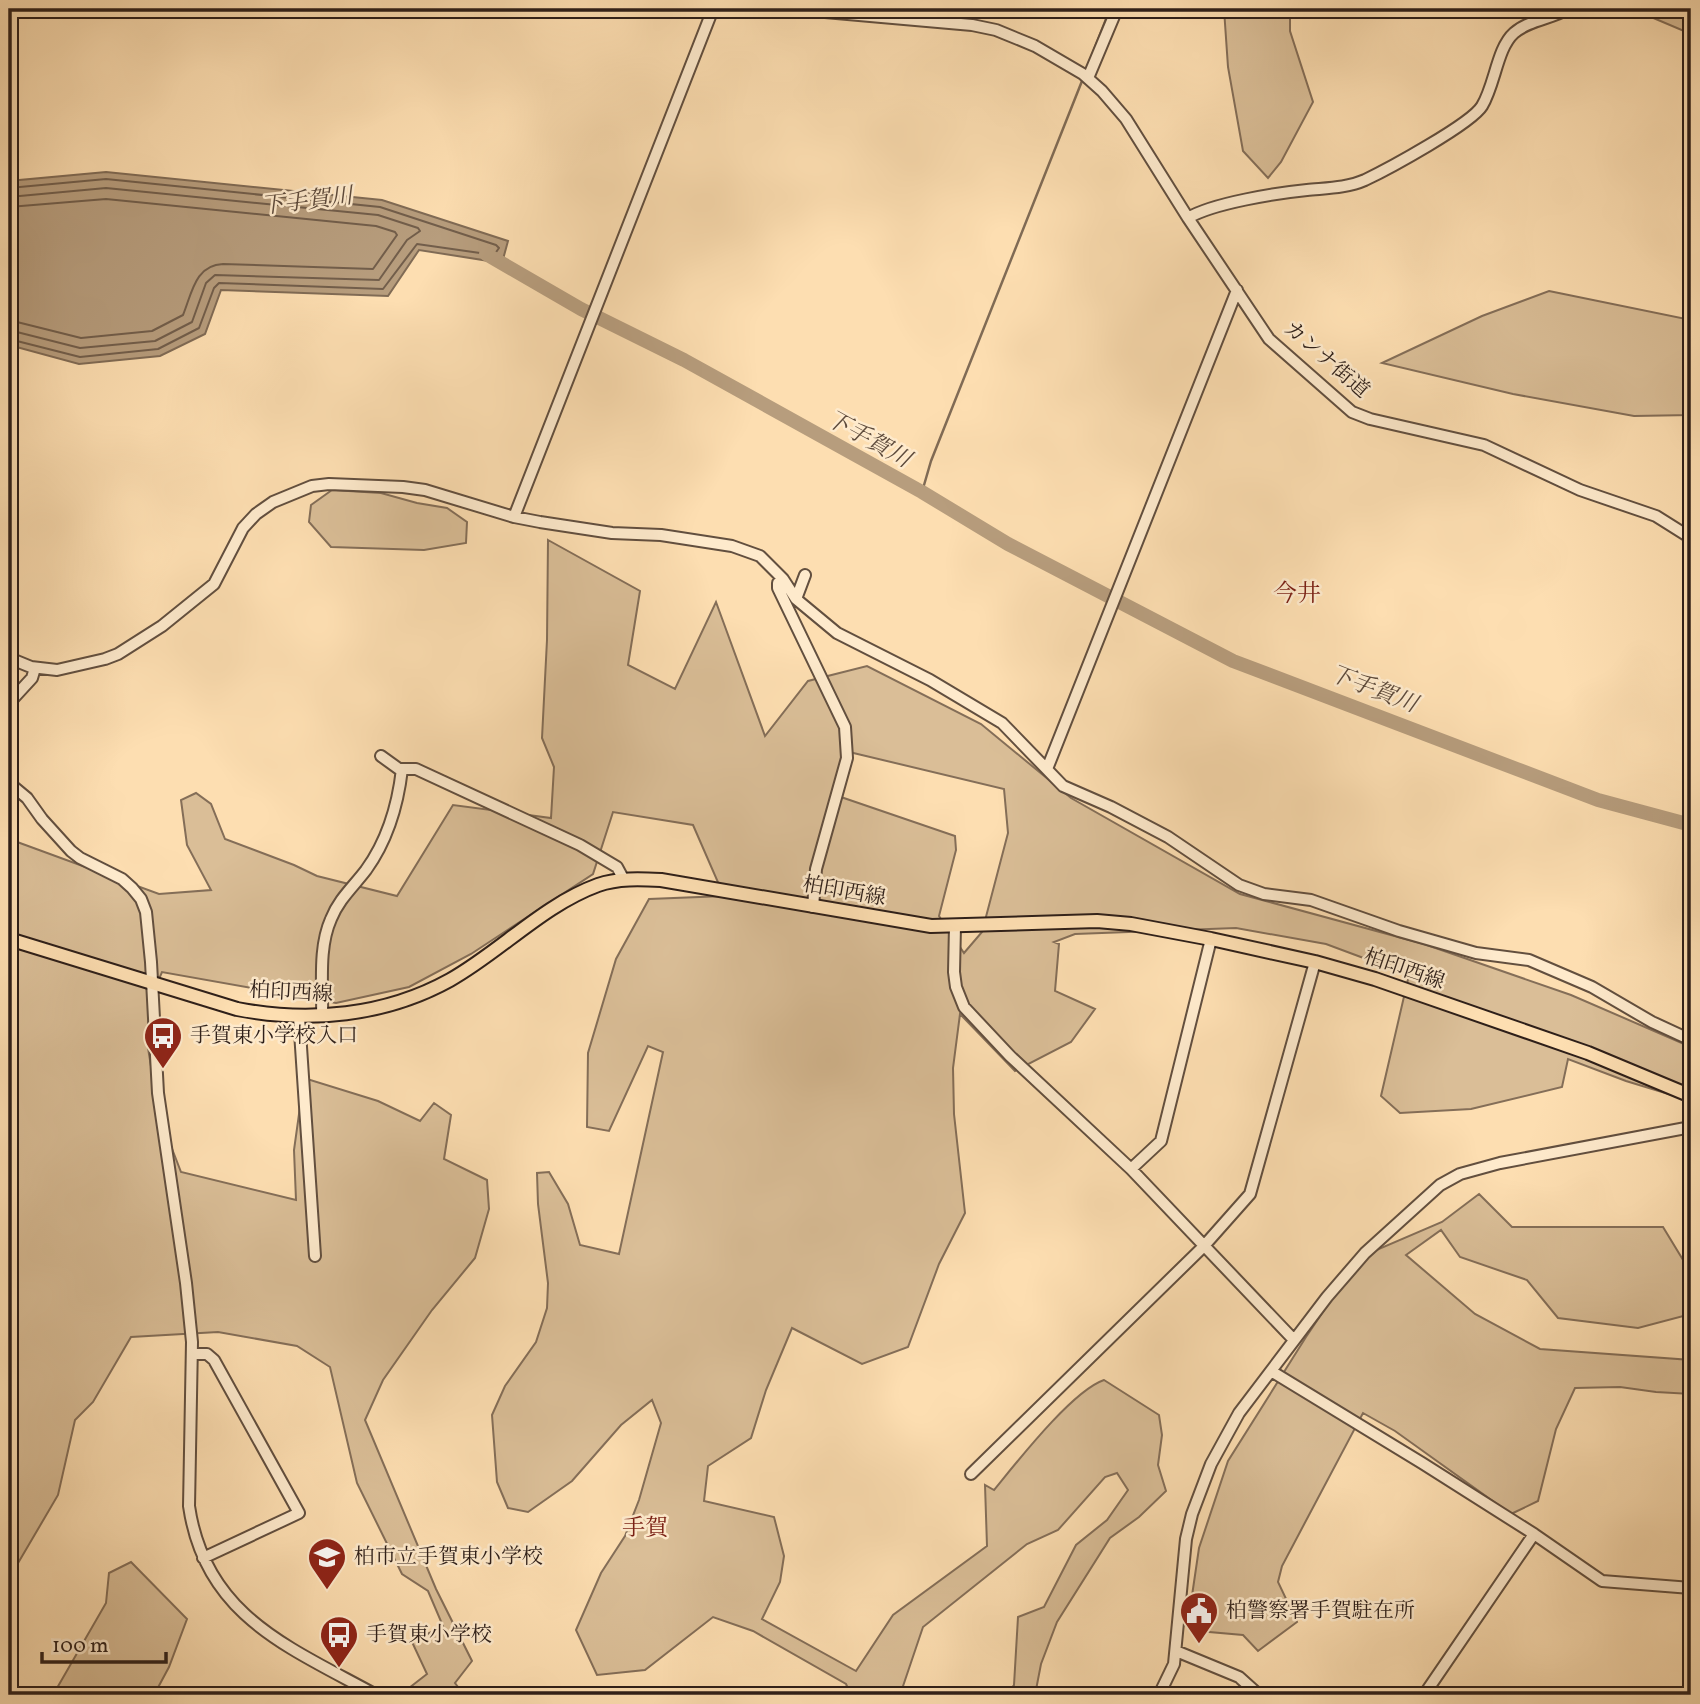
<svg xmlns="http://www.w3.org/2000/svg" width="1700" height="1704" font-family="Vollkorn,'Noto Serif JP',serif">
  <rect width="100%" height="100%" fill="#fddeb1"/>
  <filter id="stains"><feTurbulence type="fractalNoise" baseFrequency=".00286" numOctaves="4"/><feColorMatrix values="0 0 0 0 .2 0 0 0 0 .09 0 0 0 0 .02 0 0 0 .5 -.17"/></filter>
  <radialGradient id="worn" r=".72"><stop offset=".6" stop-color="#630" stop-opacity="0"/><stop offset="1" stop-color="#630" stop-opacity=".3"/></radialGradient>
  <!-- green -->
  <path fill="#dabe97" stroke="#846e58" stroke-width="2" fill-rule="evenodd" d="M1224,9H1290V31L1313,102L1281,162L1268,178L1243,151L1228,67Z
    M1644,9H1691V34L1644,14Z
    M1549,291L1691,320V415L1634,416L1513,394L1382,363L1482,316Z
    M332,490L381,493L417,503L447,508L467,522L466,543L424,550L331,547L309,522L311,505Z
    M548,540L640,591L628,665L675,689L716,602L765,736L808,681L867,666L981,724L1071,798L1240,894L1424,944L1571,995L1691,1047V1101L1626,1081L1568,1059L1562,1087L1471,1109L1400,1113L1381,1096L1409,975L1326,944L1236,928L1075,934L1054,942L1059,944L1055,991L1095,1009L1071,1042L1015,1071L960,1014L953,1068L954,1114L965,1213L939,1264L908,1347L862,1364L792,1328L766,1390L751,1438L708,1466L704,1501L774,1517L784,1556L780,1582L762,1619L856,1671L893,1615L987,1546L985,1485L994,1490C1017,1462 1072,1391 1104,1380L1159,1415L1162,1435L1158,1465L1166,1491L1139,1517L1110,1538L1057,1622L1041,1664L1035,1695H1006L1014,1685L1018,1617L1044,1607L1076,1545L1107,1520L1128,1490L1117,1473L1105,1477L1058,1530L1027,1544L923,1627L900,1695H851L846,1684L753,1631L713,1617L645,1670L597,1675L576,1630L601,1573L625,1536L639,1500L661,1423L652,1400L621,1425L572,1481L528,1512L508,1508L497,1482L492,1415L505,1386L536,1342L547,1308L548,1283L538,1204L537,1173L549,1172L568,1204L580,1245L619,1254L663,1052L648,1046L609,1131L587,1127L588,1053L616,959L649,899L724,896L693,825L613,812L593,874L471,954L409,987L336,1003L162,972L149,1002L148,1048L159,1115L181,1172L296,1200L294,1150L304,1078L378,1101L420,1121L434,1103L451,1115L444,1159L487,1180L489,1209L475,1258L432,1310L383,1380L365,1420L436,1589L472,1661L455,1683L464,1695H400L427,1674L412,1642L443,1626L428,1591L402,1574L357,1483L330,1367L297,1346L218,1332L131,1337L93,1402L75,1420L58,1495L14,1570L9,1572V839L159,894L211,890L187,845L181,800L196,793L211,804L225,839L294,865L317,876L397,896L453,805L551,818L554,767L542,738L547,640ZM845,751L1004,789L1008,833L982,932L964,953L939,916L956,850L955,836L838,796Z
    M1479,1194L1512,1227H1663L1691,1273V1314L1638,1328L1558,1318L1527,1280L1460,1257L1441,1230L1406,1255L1475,1314L1540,1349L1691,1360V1394L1656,1392L1620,1387L1575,1388L1556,1429L1538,1501L1511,1514L1395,1431L1363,1413L1282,1566L1278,1582L1297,1622L1258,1651L1243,1635L1198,1631L1189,1616L1199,1548L1228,1461L1306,1337L1339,1288L1374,1251L1442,1222Z
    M131,1562L187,1619L169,1667L154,1695H53L106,1603L109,1573Z"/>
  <!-- water -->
  <path fill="#b79d7d" stroke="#806b55" stroke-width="2" d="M106,172L382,200L508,241L502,263L419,250L388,296L221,290L205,334L160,356L79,364L9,345V181Z"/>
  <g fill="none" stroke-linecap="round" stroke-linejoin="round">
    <!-- shore -->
    <path stroke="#725e4b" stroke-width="2" d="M9,188L106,179L380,207L496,245L499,248L494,255L417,244L383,289L219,283L214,288L199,328L158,349L80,357L9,339
      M9,197L106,188L378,215L418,228L420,231L407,240L379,280L215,275L206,283L192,322L155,341L80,348L9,330
      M9,207L106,199L376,226L395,232L397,235L373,269L223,264C195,265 192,293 183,315L152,331L81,338L9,320"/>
    <!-- stream -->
    <path stroke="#806b55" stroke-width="2.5" d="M1092,55L1110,9
      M922,492L931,461L1082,81"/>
    <!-- river -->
    <path stroke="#b79d7d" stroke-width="14" d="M486,254L581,309L684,360L922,492L1008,544L1233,661L1598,800L1691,825"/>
    <defs>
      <path id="minor" d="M791,9L972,25L996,30L1035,46L1083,74L1102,91L1126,119L1188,218L1269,339L1352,412L1370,419L1484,445L1580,490L1656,516L1691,538
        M1088,78L1117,9
        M1188,218C1213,203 1277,193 1307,190C1326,188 1347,188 1365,180C1388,169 1471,124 1482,106C1495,85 1497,48 1514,33C1529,20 1551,19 1568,9
        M514,517L713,9
        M783,579L778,583V588L845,727L847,758L816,869L813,907
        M796,599L805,575
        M9,658L31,667L57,670L105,659L118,654L162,626L214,584L243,528L256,514L273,502L312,486L329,484L403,487L425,490L514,517L540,522L612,533L661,535L732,546L760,556L783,579L796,599L837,633L930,680L1002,723L1063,786L1111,807L1168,837L1239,885L1264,894L1311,900L1399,931L1476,953L1529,960L1592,987L1652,1022L1691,1040
        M9,703L32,678L35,668
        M381,756L399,769H416L580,845L617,867L624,880
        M1047,769L1237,290
        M9,783L27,798L42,819L71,851L80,858L122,879L132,888L141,899L146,912L151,962L158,1093L186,1283L192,1342L189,1506C205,1616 289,1647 376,1695
        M955,926L954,972L956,987L964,1007L1010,1056L1131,1169L1294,1340
        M322,1016C323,985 318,948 331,919C339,899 353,887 366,870C387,841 398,804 402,769
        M299,1017L315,1256
        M1131,1169L1161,1141L1211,939
        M193,1354H207L214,1360L299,1513L203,1558
        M1271,1371L1422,1463L1534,1534L1602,1581L1691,1588
        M971,1474L1203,1247L1250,1194L1315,962
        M1176,1651L1239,1677L1259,1695
        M1159,1695L1174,1664L1186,1539L1192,1514L1211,1464L1239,1413L1327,1297L1365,1253L1440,1185L1460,1174L1500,1163L1691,1127
        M1424,1695L1534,1534"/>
      <path id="major" d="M9,939L237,1009C309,1023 385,1016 450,980C500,952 543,905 598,885C618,878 640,879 661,880L931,926L1097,921L1131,924L1211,939L1315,962L1375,979L1588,1053L1691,1096"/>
    </defs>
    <!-- minor casing -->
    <use href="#minor" stroke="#624f3f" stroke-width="14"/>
    <!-- major casing -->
    <use href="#major" stroke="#2e1f19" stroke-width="16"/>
    <!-- minor -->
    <use href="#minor" stroke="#feeacc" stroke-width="10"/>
    <!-- major -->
    <use href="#major" stroke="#fddeb1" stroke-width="12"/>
  </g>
  <!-- icons -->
  <defs>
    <symbol id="bus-pin" viewBox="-11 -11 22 30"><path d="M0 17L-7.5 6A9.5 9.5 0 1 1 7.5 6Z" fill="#8f2418" stroke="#feeacc"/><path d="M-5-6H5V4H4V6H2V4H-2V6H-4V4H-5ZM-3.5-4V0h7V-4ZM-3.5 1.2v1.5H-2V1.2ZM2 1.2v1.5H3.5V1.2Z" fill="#fff"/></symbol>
    <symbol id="school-pin" viewBox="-11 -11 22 30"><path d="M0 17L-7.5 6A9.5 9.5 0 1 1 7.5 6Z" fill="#8f2418" stroke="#feeacc"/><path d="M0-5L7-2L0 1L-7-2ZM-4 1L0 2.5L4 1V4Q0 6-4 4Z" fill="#fff"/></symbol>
    <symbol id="civic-pin" viewBox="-11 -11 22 30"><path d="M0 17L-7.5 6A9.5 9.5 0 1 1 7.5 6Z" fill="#8f2418" stroke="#feeacc"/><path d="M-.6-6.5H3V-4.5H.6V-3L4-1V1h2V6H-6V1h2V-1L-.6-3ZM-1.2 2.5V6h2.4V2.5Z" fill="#fff"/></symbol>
  </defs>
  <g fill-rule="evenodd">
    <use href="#bus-pin" x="141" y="1014" width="44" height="60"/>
    <use href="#school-pin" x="305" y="1535" width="44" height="60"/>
    <use href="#civic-pin" x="1177" y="1589" width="44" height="60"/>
    <use href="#bus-pin" x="317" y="1613" width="44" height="60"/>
  </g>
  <g text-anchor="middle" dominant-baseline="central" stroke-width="5" stroke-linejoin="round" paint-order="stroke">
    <!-- street labels -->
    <g font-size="21" fill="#2e1f19" stroke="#feeacc">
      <text transform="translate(1326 360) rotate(41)">カンナ街道</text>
      <text transform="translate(844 892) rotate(10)">柏印西線</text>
      <text transform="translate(1404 970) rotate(19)">柏印西線</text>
      <text transform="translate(291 993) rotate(3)">柏印西線</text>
    </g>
    <!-- poi labels -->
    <g font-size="21" fill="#2e1f19" stroke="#feeacc" text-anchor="start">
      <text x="190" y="1036">手賀東小学校入口</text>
      <text x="354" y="1557">柏市立手賀東小学校</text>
      <text x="1226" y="1611">柏警察署手賀駐在所</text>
      <text x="366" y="1635">手賀東小学校</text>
    </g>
    <!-- water labels -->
    <g font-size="23" font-style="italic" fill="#5e4b3c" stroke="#feeacc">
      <text transform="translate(307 202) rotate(-7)">下手賀川</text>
      <text transform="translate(868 440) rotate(29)">下手賀川</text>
      <text transform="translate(1373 690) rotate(21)">下手賀川</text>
    </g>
    <!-- neighbourhood labels -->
    <g font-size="23" fill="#7a1f14" stroke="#feeacc">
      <text x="645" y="1529">手賀</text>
    </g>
    <!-- quarter labels -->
    <g font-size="24" fill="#7a1f14" stroke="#feeacc">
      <text x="1297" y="595">今井</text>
    </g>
  </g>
  <!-- margin -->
  <rect width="1700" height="1704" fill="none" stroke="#fddeb1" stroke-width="35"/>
  <rect x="10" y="10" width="1679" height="1683" fill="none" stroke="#2e1f19" stroke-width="3.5"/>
  <rect x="18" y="18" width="1665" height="1669" fill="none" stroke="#2e1f19" stroke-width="2"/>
  <!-- scale -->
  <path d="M42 1652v10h124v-10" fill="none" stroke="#2e1f19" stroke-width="3.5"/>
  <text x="52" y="1652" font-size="21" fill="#2e1f19" stroke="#feeacc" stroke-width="5" paint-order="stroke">100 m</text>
  <rect width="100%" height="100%" filter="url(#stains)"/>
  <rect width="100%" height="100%" fill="url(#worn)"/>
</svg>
